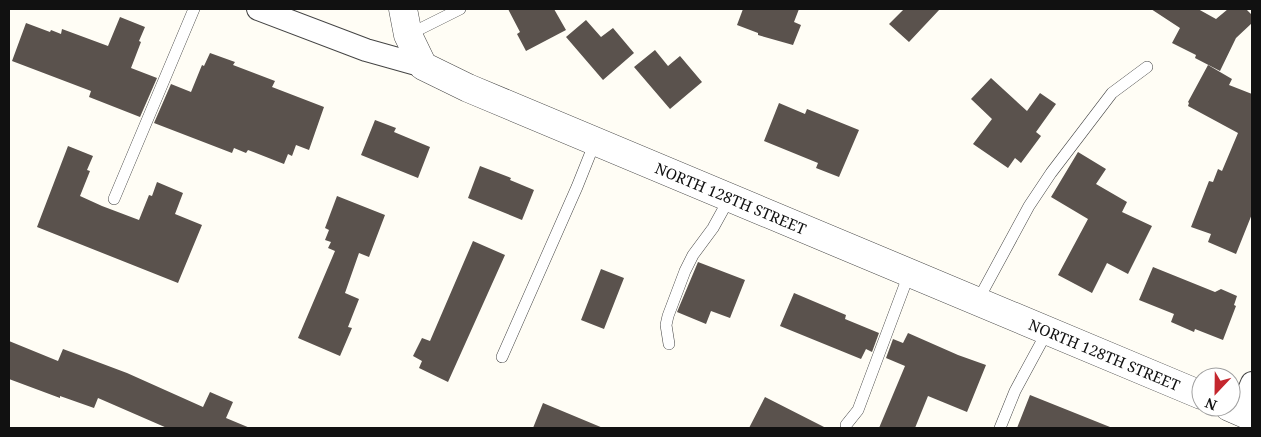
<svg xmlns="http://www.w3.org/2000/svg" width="1261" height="437" font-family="'Noto Serif',serif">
  <rect width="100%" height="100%" fill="#fffdf5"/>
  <!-- building -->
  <path fill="#5a524d" d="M508,9H554L566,30L526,51L517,34L520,32Z
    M743,9H799L794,22L801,25L793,45L758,35V33L737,25Z
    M904,9H940L909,42L889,24Z
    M1151,9H1198L1216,19L1228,9H1246L1252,15V23L1236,38L1220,71L1195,58L1196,55L1172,43L1180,28Z
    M120,17L145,27L139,41L141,42L131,68L157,78L140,117L89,97L91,91L12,61L26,23L50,32L51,30L61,34L62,29L108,46Z
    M586,20L601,37L613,28L634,53L603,80L566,37Z
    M655,50L668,66L680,56L702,82L670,109L634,67Z
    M210,53L235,62L233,65L275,81L272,87L324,107L309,150L296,145L292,156L288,154L284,164L248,150L246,153L234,148L232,153L154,123L171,84L191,92L202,65L204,66Z
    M1208,65L1232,79L1229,85L1252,94V214L1236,254L1208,242L1211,234L1191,227L1209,181L1213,182L1218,169L1222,171L1238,133L1188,106L1189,103L1188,102Z
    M991,78L1027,111L1040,93L1056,104L1036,132L1041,136L1021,163L1015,158L1008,168L973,144L992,119L971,99Z
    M779,103L805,114L807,109L859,130L839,177L816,168L818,163L764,141Z
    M375,120L396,128L394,132L430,147L418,178L361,155Z
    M68,146L93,156L87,170L90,171L80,196L102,206L139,220L149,195L152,196L157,182L183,193L175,214L202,225L178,283L37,227Z
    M1078,152L1106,169L1096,184L1127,202L1122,212L1152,226L1128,274L1107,263L1092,293L1058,275L1088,219L1051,197Z
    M480,166L511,178L510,180L534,190L522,220L468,198Z
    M337,196L385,215L369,257L359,253L345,293L359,299L348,327L352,328L340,356L298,338L335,251L328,248L331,242L325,240L329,230L325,228Z
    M473,241L505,255L448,382L419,368L422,361L413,356L422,338L430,341Z
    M698,262L745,280L730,318L711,311L706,324L677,312Z
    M1153,267L1215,292L1221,289L1237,296L1234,305L1236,306L1223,340L1195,329L1194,332L1171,322L1174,314L1139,300Z
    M601,269L624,278L604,329L581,320Z
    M794,293L846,315L845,319L879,333L872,352L866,349L861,359L780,326Z
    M908,333L958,355L986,365L967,412L928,396L915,428H879L905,366L886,358L893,339L903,343Z
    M9,341L58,361L63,349L127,373L203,407L210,392L233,402L226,418L250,428H167L98,398L94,408L60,396V398L9,379Z
    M1030,395L1110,427V428H1017Z
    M765,397L826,428H749Z
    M543,403L603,428H533Z"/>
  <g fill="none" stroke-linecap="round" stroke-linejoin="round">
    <defs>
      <path id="service" d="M408,35L460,9
        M114,199L194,9
        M977,302L1029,206L1051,173L1112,93L1147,67
        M669,344L666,325L668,316L685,271L693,255L713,228L729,199
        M502,357L577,187L595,142
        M846,425L858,410L909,274
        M1000,428L1015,391L1048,330"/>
      <path id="minor" d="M258,9L366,50L423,66
        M1240,412L1252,383"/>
      <g id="tertiary">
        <path id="s1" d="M403,9L408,35L423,66L468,88L1201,395"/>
        <path d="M1229,407L1252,417"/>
      </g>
    </defs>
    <!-- service casing -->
    <use href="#service" stroke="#444" stroke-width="12"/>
    <!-- minor casing -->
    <use href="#minor" stroke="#444" stroke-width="24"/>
    <!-- tertiary casing -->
    <use href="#tertiary" stroke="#444" stroke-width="29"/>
    <!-- service -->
    <use href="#service" stroke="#fff" stroke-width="11"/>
    <!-- minor -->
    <use href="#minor" stroke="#fff" stroke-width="22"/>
    <!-- tertiary -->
    <use href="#tertiary" stroke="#fff" stroke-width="28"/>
  </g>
  <g text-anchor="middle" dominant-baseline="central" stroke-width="5" stroke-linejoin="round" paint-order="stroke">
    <!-- street labels -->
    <g font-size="15" fill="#111" stroke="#fff">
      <text stroke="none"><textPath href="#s1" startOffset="396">NORTH 128TH STREET</textPath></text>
      <text stroke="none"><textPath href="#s1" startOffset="801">NORTH 128TH STREET</textPath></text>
    </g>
  </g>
  <!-- border -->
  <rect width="1261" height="437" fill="none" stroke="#111111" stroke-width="20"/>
  <!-- north arrow -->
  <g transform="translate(1216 392) rotate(202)"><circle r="24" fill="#ffffff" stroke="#a0a0a0"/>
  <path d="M0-4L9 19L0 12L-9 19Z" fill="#c4262e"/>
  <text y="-8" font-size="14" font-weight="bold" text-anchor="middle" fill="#111111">N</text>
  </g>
</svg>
